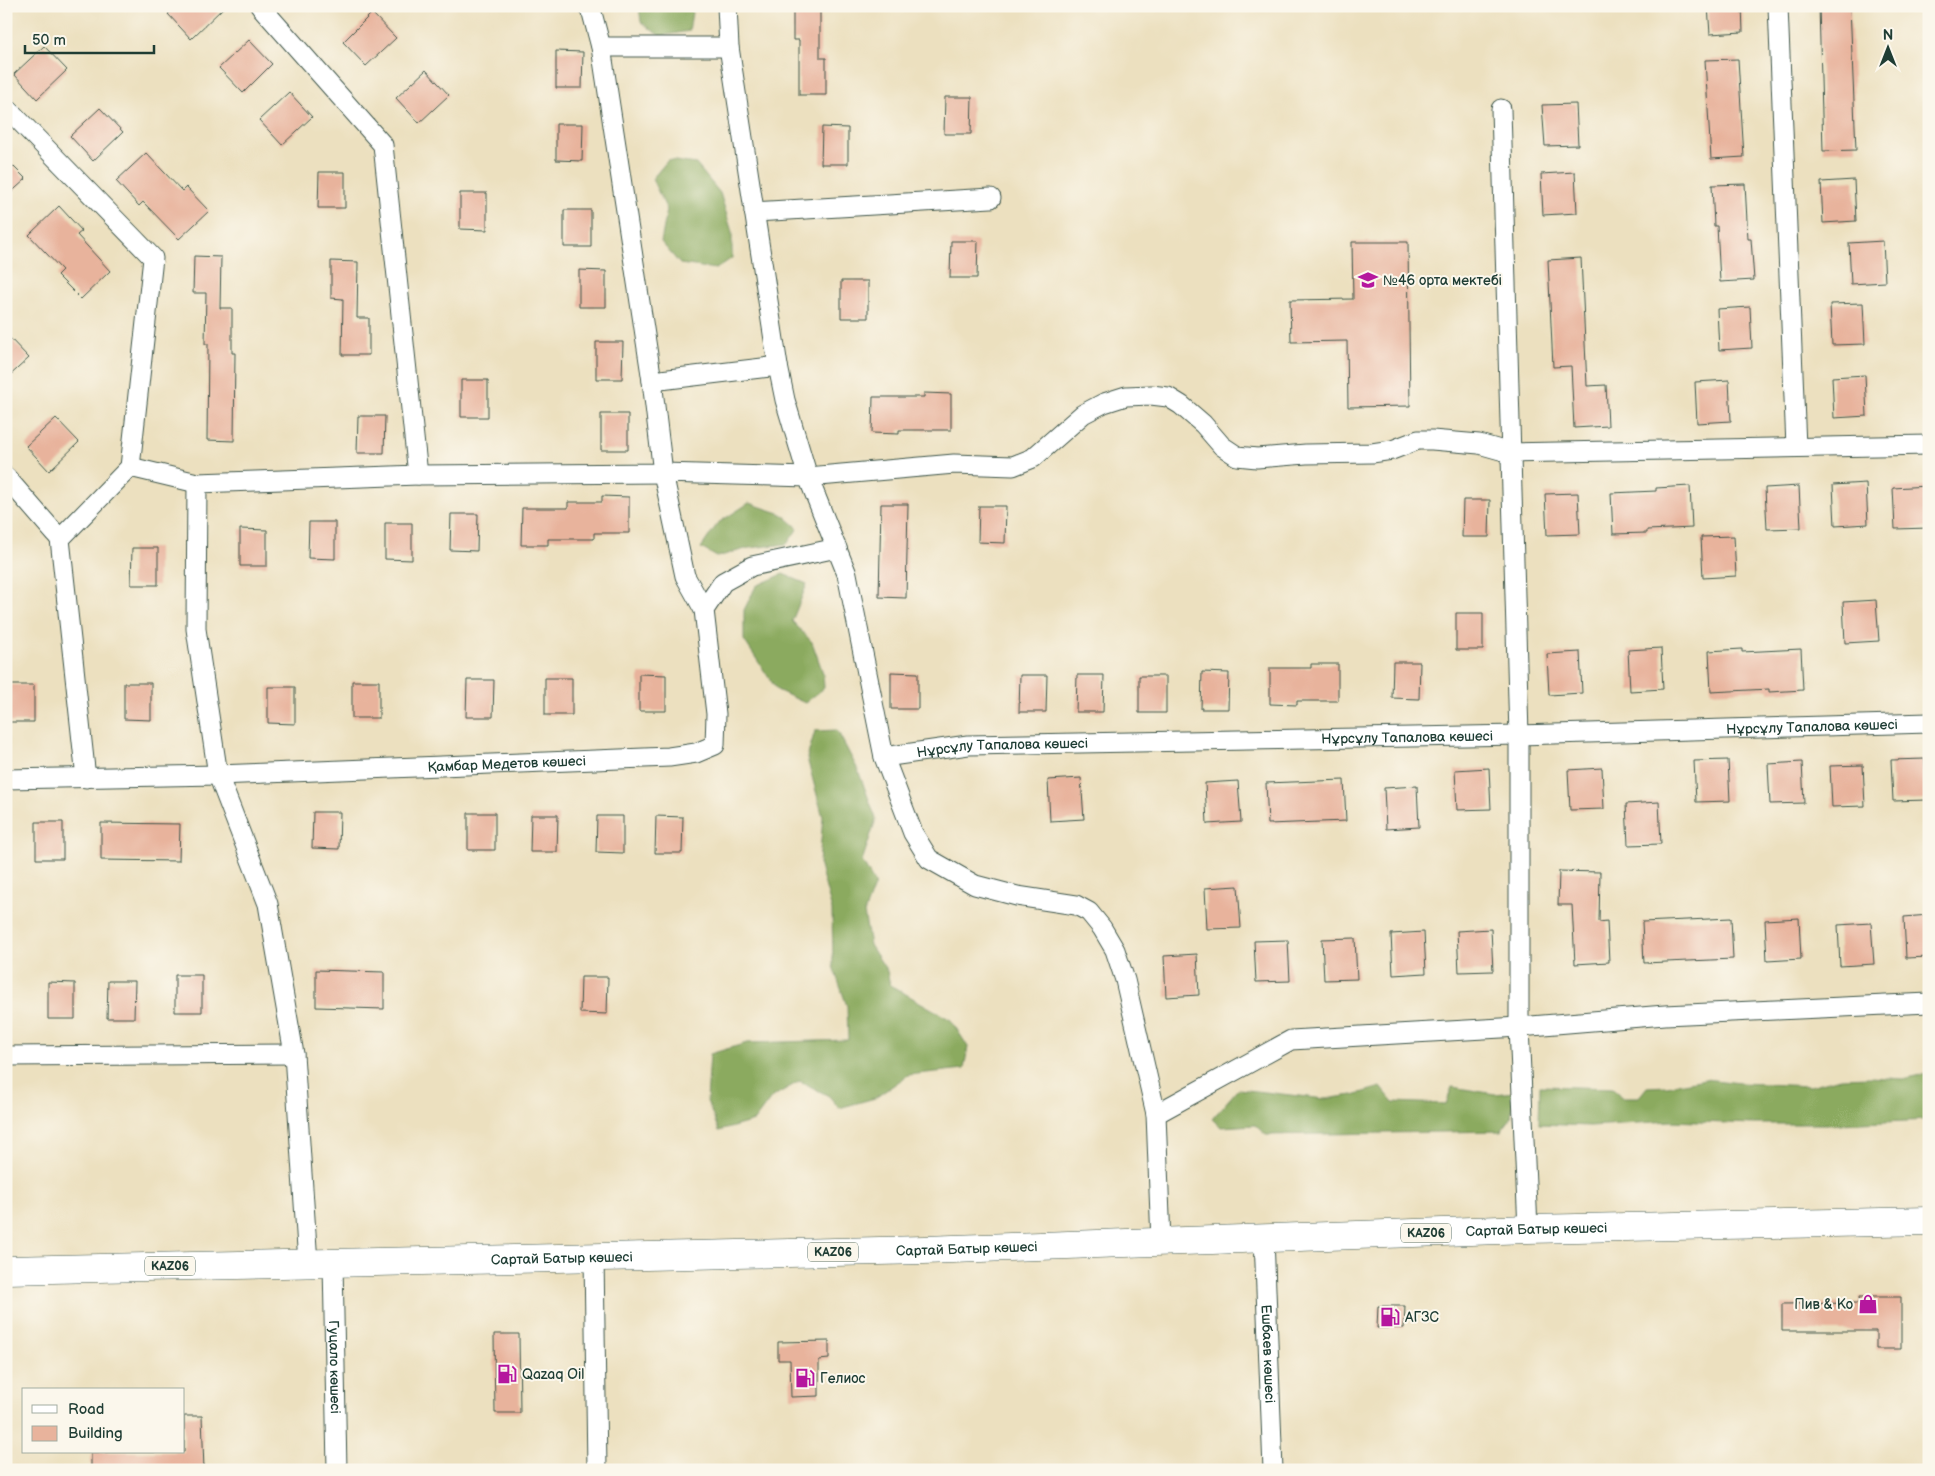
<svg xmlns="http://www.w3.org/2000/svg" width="1935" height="1476" font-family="'Balsamiq Sans',sans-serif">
  <rect width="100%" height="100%" fill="#fbf7ec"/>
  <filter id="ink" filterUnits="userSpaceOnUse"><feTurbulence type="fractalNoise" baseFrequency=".02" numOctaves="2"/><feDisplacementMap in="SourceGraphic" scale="10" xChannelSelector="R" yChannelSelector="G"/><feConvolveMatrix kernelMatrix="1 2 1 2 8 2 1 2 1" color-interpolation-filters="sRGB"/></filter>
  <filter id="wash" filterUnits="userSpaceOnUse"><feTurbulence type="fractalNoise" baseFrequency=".0096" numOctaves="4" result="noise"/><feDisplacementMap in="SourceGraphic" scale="20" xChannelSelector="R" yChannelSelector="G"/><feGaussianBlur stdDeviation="1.12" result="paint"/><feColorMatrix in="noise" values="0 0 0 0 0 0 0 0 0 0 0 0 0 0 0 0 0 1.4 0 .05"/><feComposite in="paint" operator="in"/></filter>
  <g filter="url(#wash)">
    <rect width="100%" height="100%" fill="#ece0bf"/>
    <!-- forest -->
    <path fill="#8baa5e" stroke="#557449" d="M639,6H693L689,31L660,36L641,22Z
      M668,160L696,164L720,193L732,232V258L716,269L680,264L661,242L667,210L652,179Z
      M749,503L782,514L798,528L787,544L749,548L717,557L701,548L718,523Z
      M783,574L807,584L792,621L812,642L823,673L824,688L805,703L777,690L744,640V610L756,586Z
      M837,730L858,770L876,819L862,861L875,884L864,913L870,945L887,971L890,985L951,1020L968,1047L964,1069L908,1075L875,1098L839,1108L829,1096L800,1081L772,1097L754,1121L719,1131L707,1101L710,1054L747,1043L848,1040L847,1006L833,966L832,910L819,863L823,817L807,758L815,731Z
      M1926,1074L1929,1075V1120L1838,1124H1753L1671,1121L1590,1126L1539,1124L1540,1086L1613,1088L1621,1097H1639L1647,1087L1667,1086L1705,1079L1740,1083L1810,1086L1840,1078L1870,1077L1903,1079Z
      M1381,1087L1393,1102L1446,1104L1452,1087L1495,1094L1514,1092L1511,1118L1501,1131L1266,1135L1255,1125L1221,1127L1212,1119L1238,1089L1325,1099L1353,1095Z"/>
    <g id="blocks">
      <!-- building -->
      <path fill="#e8b39c" d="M177,6H225L191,39L168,14Z
        M793,6H820V58H826V95H799V40H793Z
        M1708,6H1742L1743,32L1710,34Z
        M1819,6H1850L1856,150L1823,151Z
        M372,13L396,38L366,66L343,42Z
        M249,40L272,64L243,93L219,68Z
        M44,46L67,70L37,99L14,74Z
        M556,51L583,52L582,88H556Z
        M1738,59L1744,157L1711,159L1705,60Z
        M426,70L449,95L419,123L396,98Z
        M289,92L312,117L282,145L259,120Z
        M945,97H972L971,134H944Z
        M1576,104L1578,145L1545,146L1542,105Z
        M100,108L123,132L93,161L70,136Z
        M556,124H583L582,161L556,160Z
        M822,127L848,128V164H821Z
        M146,153L182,191L186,187L209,211L179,239L143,202L139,206L116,181Z
        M6,159L26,179L6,197Z
        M319,172H345V208H318Z
        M1575,172L1577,213L1543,215L1541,174Z
        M1854,180L1856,221L1823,223L1821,182Z
        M1745,184L1748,239H1751L1754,280L1720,282L1717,226H1714L1712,185Z
        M460,193H487V230L460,229Z
        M59,206L82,231L77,235L110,271L81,299L57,275L62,270L29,235Z
        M564,210H591V247H564Z
        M951,241H978L977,278H950Z
        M1883,241L1885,282L1851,284L1849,243Z
        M1352,242H1408L1410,406L1348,407L1347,341L1291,342L1290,300L1353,299Z
        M194,256L221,257L220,308H232V353H235L234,441L207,440L208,344H205L206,293H193Z
        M1581,258L1587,386L1606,385L1608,426L1574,428L1571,366L1553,367L1548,260Z
        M331,261L358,262L357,318H369V355H342L343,299L331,298Z
        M579,270L606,271V307H579Z
        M841,281H868V318H841Z
        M1863,303L1865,344L1832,345L1830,304Z
        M1750,307L1752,348L1719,350L1717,309Z
        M6,334L29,358L6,379Z
        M596,342H623L622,379H596Z
        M1865,375L1867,416L1834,418L1832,377Z
        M461,380H488V417H461Z
        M1729,380L1731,421L1697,423L1695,382Z
        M924,393L951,394V430H899V434L872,433L873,397H924Z
        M601,414H628V450H601Z
        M358,416H385L384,453H357Z
        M56,418L79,442L49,471L26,446Z
        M1866,483L1868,524L1835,526L1833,485Z
        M1690,486L1692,528L1647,530V533L1613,534L1611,493L1656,491V488Z
        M1799,486L1801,528L1767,529L1765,488Z
        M1927,486L1929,528L1895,529L1893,488Z
        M1578,493L1580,534L1547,535L1545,494Z
        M602,496L629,497V533H594V539H548V545H521L522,508H568V502H602Z
        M1463,500H1490L1489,537H1462Z
        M881,504H908L906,598L879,597Z
        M979,506H1006L1005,543L978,542Z
        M451,514H478L477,551L450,550Z
        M309,522H335V559L308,558Z
        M385,523H412V560L385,559Z
        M240,529L267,530V566H240Z
        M1734,536L1736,576L1703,578L1701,537Z
        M132,548H158V585H131Z
        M1876,600L1879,641L1845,643L1843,602Z
        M1456,613H1483V650H1456Z
        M1661,648L1663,689L1630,691L1628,650Z
        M1742,649V652L1801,649L1803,690L1769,692V689L1711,692L1709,651Z
        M1580,652L1582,693L1549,695L1547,654Z
        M1393,662H1420L1419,699L1392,698Z
        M1311,664H1338V701H1297V705L1270,704V668H1311Z
        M891,672L918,673V709H891Z
        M1202,672L1229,673L1228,709H1201Z
        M639,674L666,675V711H639Z
        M1020,675H1047L1046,712H1019Z
        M1077,675H1104L1103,712H1076Z
        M1139,676H1166V713H1139Z
        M545,678H572V715H545Z
        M467,680H494L493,717H466Z
        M352,681H379V718H352Z
        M124,683H151V720L124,719Z
        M7,685H34V722H7Z
        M268,687H295V724L268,723Z
        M1925,759L1927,800L1893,801L1891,760Z
        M1728,760L1730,801L1696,802L1694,761Z
        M1802,762L1804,803L1770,804L1768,764Z
        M1863,765L1865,806L1832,807L1830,766Z
        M1489,768L1491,809L1457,810L1455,770Z
        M1602,768L1604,809L1570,810L1568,770Z
        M1081,778L1084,819L1050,821L1048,780Z
        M1344,780L1346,821L1268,824L1266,783Z
        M1238,781L1241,822L1207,824L1205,783Z
        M1417,786L1419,827L1386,829L1384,788Z
        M1659,802L1661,844L1628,845L1626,804Z
        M313,812H340L339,849L312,848Z
        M468,813H495V850H468Z
        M531,815H558L557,852H530Z
        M597,816H623V853L596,852Z
        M656,816L683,817L682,853H655Z
        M36,822H63V859H36Z
        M101,823L180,824L179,861L101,860Z
        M1559,871L1600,872L1599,922L1607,921L1609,962L1575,964L1572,905H1558Z
        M1238,886L1241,928L1207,929L1205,888Z
        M1929,915V957L1906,958L1904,917Z
        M1731,918L1733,959L1644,963L1642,922Z
        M1799,918L1801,959L1767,961L1765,920Z
        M1871,923L1874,964L1840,966L1838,925Z
        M1491,929L1493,971L1459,972L1457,931Z
        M1424,932L1426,973L1393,975L1391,934Z
        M1355,938L1357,979L1324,980L1322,939Z
        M1288,940L1290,981L1256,982L1254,941Z
        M1197,954L1199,995L1166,997L1164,956Z
        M316,970L384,972V1009L316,1007Z
        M175,975H202V1012H175Z
        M581,977H608L607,1014L580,1013Z
        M108,981H135L134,1018H107Z
        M48,982L75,983V1019H48Z
        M1859,1297H1901V1349H1876V1331H1782V1304L1860,1303Z
        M1378,1306H1405L1404,1328H1377Z
        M494,1334H519L520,1413H495Z
        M829,1341V1359L819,1360V1396L791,1397L790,1360H778V1342Z
        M184,1416H202L204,1470H91V1452H184Z"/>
    </g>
  </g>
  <g filter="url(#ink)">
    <use href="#blocks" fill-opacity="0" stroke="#3e5549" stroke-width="1"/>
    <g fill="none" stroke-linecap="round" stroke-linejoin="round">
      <defs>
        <g id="street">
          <path d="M260,6L383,145L418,475L197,483L196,629L218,775L268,904L294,1054L308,1263"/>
          <path d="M727,6L729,47L778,366L785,400L808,477L847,574L884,757L913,833L929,859L975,885L1017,896L1076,905L1089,912L1102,928L1115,950L1125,980L1156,1114L1161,1242"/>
          <path d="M1778,6L1796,447"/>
          <path d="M601,47H729"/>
          <path d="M6,107L153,258L130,467L60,539L86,778"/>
          <path d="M1501,109L1519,735V1027L1528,1229"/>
          <path d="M754,212L991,198"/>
          <path d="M652,381L778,366"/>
          <path d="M130,467L197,483"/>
          <path d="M418,475L663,473L652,381L601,47L592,13L587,6"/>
          <path d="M6,477L60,539"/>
          <path d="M704,610L685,576L663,473L808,477L954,464L1013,466L1033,458L1083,414L1104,403L1126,396L1151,395L1168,397L1181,405L1203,424L1222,446L1237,456L1257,458L1306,454L1372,453L1392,450L1418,440H1432L1479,444L1511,453L1929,445"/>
          <path id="s1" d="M884,757L968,745L1519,735L1929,723"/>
          <path id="s2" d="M6,779L218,775L669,757L696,753L715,745L716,714L704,610L723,582L752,566L837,548"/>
          <path d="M6,1056L294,1054"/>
          <path d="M1156,1114L1291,1040L1519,1027L1665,1015L1929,1003"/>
          <path id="s3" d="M1264,1238L1273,1470"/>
          <path d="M594,1256L597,1470"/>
          <path id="s4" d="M333,1263L337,1470"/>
        </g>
        <g id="highway">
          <path id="s5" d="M6,1270L924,1250L1528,1229L1929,1221"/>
        </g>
      </defs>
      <!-- street casing -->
      <use href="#street" stroke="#3e5549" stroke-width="21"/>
      <!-- highway casing -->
      <use href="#highway" stroke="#3e5549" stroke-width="29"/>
      <!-- street -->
      <use href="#street" stroke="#fff" stroke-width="19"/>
      <!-- highway -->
      <use href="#highway" stroke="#fff" stroke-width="28"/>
    </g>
  </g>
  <!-- icons -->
  <defs>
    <symbol id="school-bare" viewBox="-9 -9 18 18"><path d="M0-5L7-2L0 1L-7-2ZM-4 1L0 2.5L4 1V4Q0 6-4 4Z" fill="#b5179e" stroke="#fbf7ec" stroke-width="2.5" paint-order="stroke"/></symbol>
    <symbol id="shop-bare" viewBox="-9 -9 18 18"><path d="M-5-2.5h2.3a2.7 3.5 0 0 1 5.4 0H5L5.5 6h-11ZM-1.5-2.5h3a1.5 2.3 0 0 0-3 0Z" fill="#b5179e" stroke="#fbf7ec" stroke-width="2.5" paint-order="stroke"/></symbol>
    <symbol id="fuel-bare" viewBox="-9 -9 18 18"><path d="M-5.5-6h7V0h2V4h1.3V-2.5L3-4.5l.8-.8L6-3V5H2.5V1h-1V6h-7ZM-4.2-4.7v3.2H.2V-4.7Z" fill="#b5179e" stroke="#fbf7ec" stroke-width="2.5" paint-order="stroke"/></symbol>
  </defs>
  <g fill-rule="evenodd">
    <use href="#school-bare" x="1354" y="266" width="28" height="28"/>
    <use href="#shop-bare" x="1854" y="1290" width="28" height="28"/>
    <use href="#fuel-bare" x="1376" y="1303" width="28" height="28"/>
    <use href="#fuel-bare" x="493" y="1360" width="28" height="28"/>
    <use href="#fuel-bare" x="791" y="1364" width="28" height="28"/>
  </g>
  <g text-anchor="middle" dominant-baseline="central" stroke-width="4" stroke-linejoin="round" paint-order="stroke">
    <!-- shield labels -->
    <g fill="#fbf7ec" stroke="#61756b" stroke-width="1">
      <rect x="1401" y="1223.5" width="50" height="19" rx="4"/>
      <rect x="808" y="1242.5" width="50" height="19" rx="4"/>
      <rect x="145" y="1256.5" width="50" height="19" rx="4"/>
    </g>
    <g font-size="12" font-weight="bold" fill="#1f3d34">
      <text x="1426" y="1233">KАZ06</text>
      <text x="833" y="1252">KАZ06</text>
      <text x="170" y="1266">KАZ06</text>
    </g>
    <!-- poi labels -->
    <g font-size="14" fill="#1f3d34" stroke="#fbf7ec" text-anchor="start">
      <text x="1383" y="280">№46 орта мектебі</text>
      <text x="1853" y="1304" text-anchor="end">Пив &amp; Ко</text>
      <text x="1405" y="1317">АГЗС</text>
      <text x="522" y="1374">Qazaq Oil</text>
      <text x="820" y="1378">Гелиос</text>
    </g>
    <!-- street labels -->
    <g font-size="14" fill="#1f3d34" stroke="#fbf7ec">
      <text stroke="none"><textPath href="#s1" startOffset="929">Нұрсұлу Тапалова көшесі</textPath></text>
      <text stroke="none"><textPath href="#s1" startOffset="524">Нұрсұлу Тапалова көшесі</textPath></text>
      <text stroke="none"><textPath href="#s1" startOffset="119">Нұрсұлу Тапалова көшесі</textPath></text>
      <text stroke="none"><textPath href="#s2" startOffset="501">Қамбар Медетов көшесі</textPath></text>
      <text stroke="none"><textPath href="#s5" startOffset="1531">Сартай Батыр көшесі</textPath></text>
      <text stroke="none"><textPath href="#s5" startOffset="961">Сартай Батыр көшесі</textPath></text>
      <text stroke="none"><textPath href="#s5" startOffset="556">Сартай Батыр көшесі</textPath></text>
      <text stroke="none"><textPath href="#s3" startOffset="116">Ешбаев көшесі</textPath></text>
      <text stroke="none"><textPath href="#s4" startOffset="104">Гуцало көшесі</textPath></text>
    </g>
  </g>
  <!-- margin -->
  <rect width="1935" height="1476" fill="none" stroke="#fbf7ec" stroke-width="25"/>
  <!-- legend -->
  <rect x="22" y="1388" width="162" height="65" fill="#fbf7ec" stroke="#a3ada2"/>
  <rect x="32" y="1405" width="25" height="8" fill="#ffffff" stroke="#a3ada2"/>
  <text x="68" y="1414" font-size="15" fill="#1f3d34">Road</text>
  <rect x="32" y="1426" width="25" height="15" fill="#e8b39c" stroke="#a3ada2"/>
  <text x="68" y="1438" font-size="15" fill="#1f3d34">Building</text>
  <!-- north arrow -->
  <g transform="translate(1888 48)" stroke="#fbf7ec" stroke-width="4" paint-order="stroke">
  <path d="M0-4L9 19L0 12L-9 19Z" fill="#1f3d34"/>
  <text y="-8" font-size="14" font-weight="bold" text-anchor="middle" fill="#1f3d34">N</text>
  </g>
  <!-- scale -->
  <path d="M25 45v8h129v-8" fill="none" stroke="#1f3d34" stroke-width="2.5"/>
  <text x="32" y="45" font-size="15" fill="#1f3d34" stroke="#fbf7ec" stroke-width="4" paint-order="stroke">50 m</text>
</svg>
